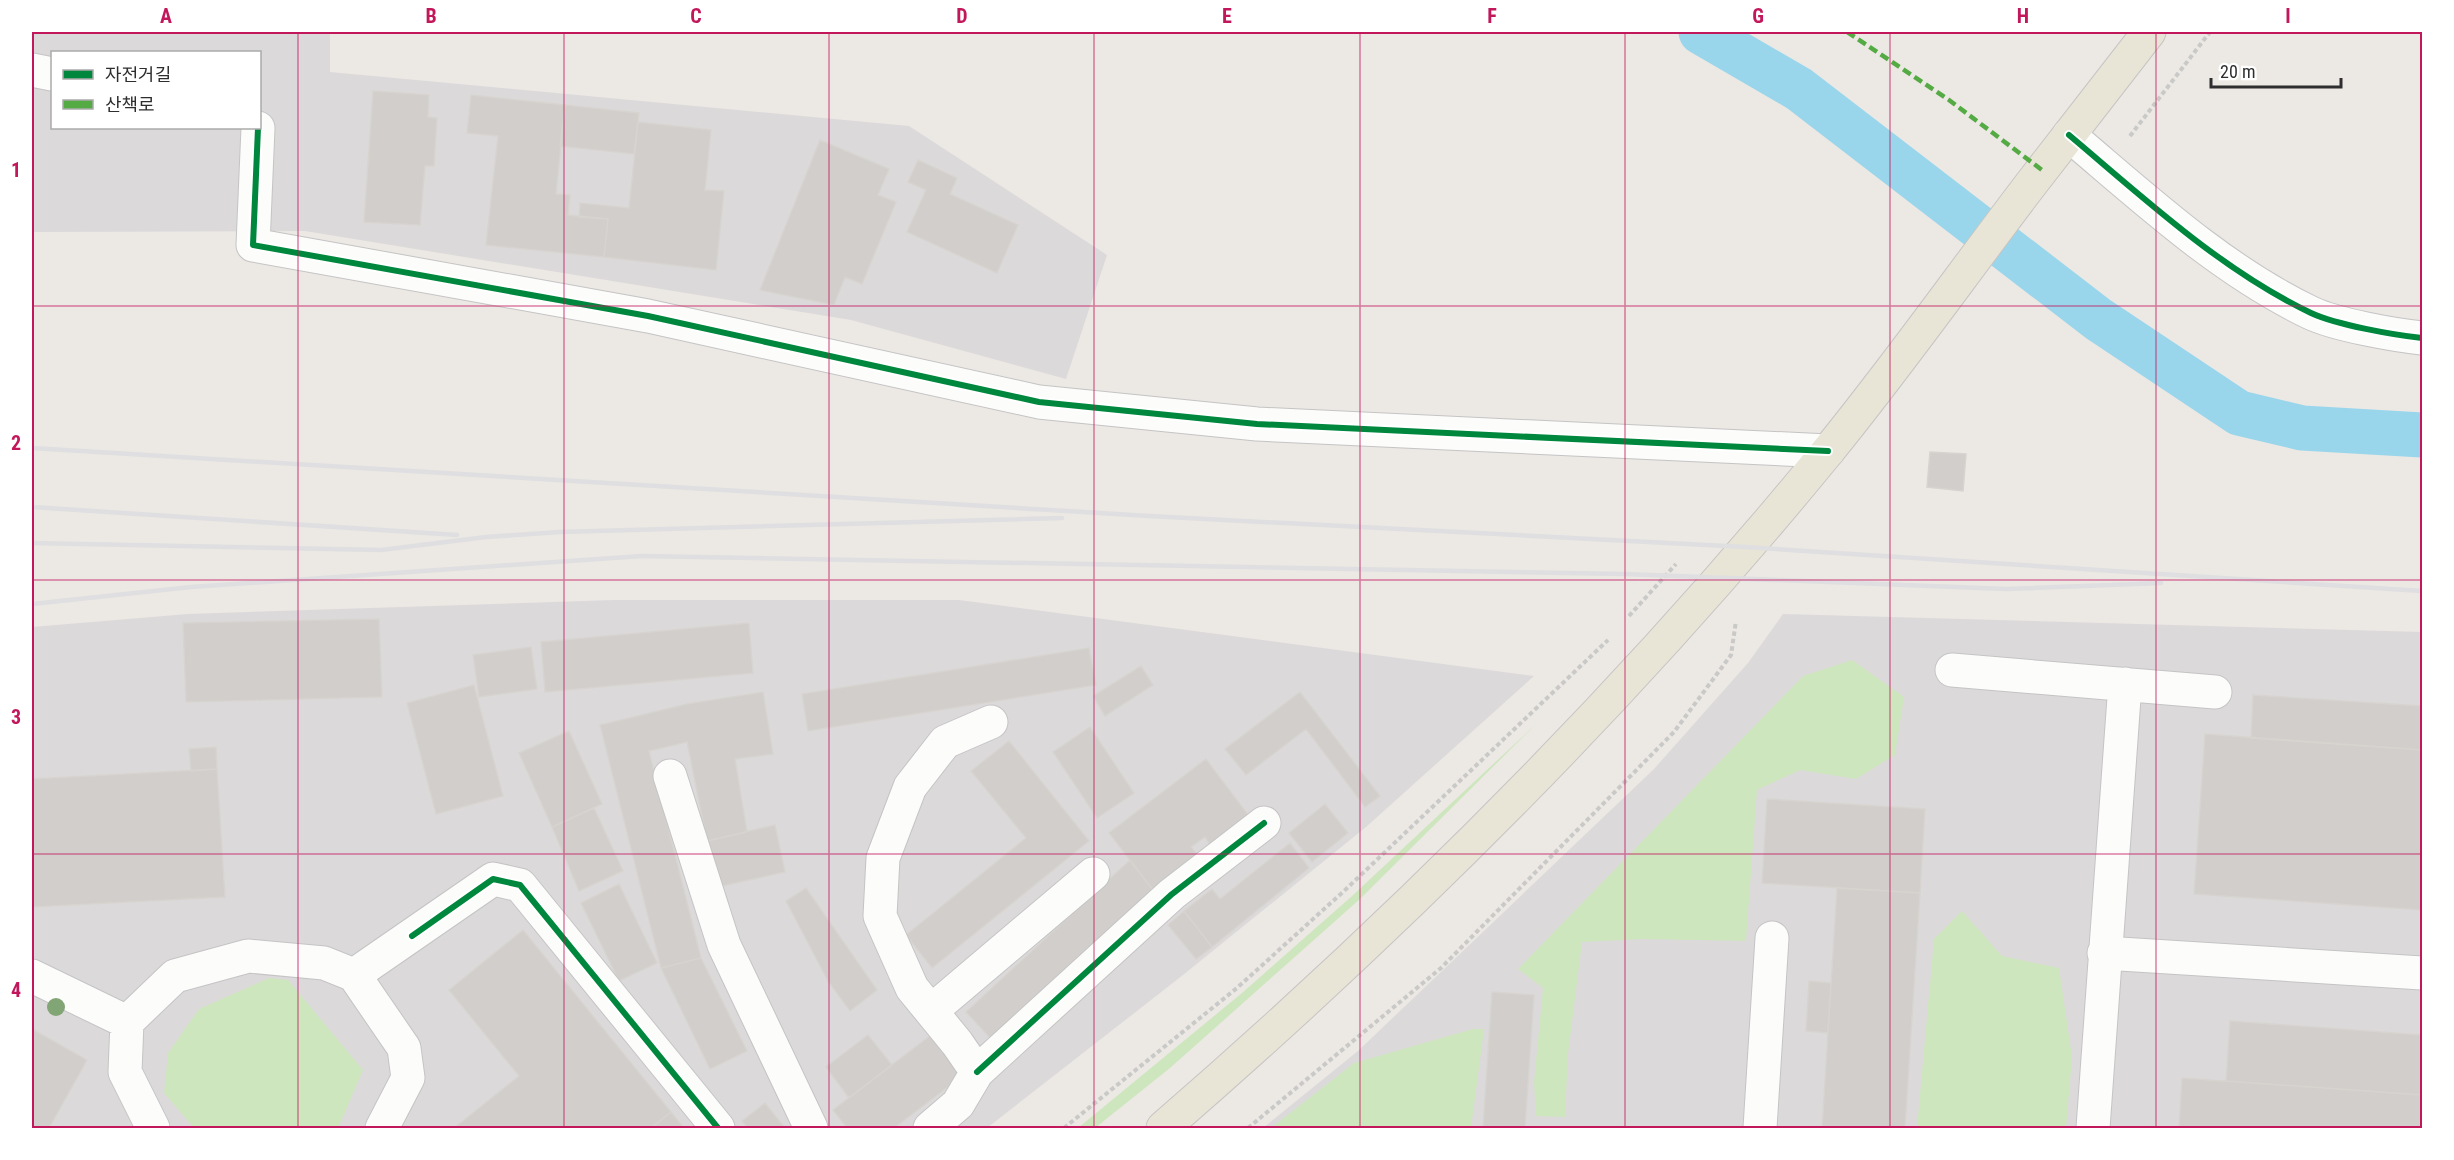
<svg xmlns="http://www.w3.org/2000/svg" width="2454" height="1160" font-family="'Roboto Condensed','Noto Sans KR',sans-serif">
  <rect width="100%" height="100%" fill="#ece8e4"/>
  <!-- industrial -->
  <path fill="#dcd9db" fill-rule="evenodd" d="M32,32H330V72L909,126L1107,255L1066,379L851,320L305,231L32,232ZM52,52H260V128H52Z
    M614,600H959L1534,676L1366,827L1183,975L987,1128H32V627L188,614Z
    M1783,614L2422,632V1128H1263L1358,1051L1654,769L1748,663Z"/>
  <!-- green -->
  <path fill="#cee6be" d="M1852,660L1904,697L1895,755L1856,779L1800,770L1757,790L1746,941L1643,939L1582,942L1568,1054L1565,1117L1536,1116L1534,1082L1543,988L1518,969L1803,676Z
    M1535,725L1360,899L1170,1068L1095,1128H1078L1242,993L1352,896Z
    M1962,911L2002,956L2059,968L2072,1057L2066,1128H1917L1934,939Z
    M269,978L288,980L363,1070L339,1126L194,1128L164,1093L168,1053L199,1009Z
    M1473,1029H1484L1471,1128H1271L1354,1063Z"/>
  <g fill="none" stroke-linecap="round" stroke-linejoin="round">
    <!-- canal -->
    <path stroke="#99d6ec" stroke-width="45" d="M1701,32L1799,89L2098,319L2239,413L2302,428L2422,435"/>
  </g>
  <!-- building -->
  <path fill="#d1cecb" stroke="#d7d4d0" stroke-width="1.5" d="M373,91L429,95L428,117L437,118L434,166H425L420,225L364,222Z
    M471,95L565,105L556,194L570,195L568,215L608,219L604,257L486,245L498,136L467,133Z
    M565,105L639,113L634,154L560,146Z
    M638,122L711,130L705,190L724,191L716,270L604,257L608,219L579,217L580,203L629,208Z
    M820,140L889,169L878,195L896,202L862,284L845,277L834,305L760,290Z
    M918,160L957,178L950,194L1018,225L997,273L907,232L926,190L908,182Z
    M1930,452L1966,454L1963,491L1927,487Z
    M379,619L382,697L186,702L183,623Z
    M749,623L753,673L545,692L541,642Z
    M531,647L537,689L479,697L473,655Z
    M1089,648L1096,685L808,731L802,694Z
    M1141,666L1153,685L1105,716L1093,696Z
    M474,685L503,796L436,814L407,703Z
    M763,692L773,754L735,759L747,832L707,841L687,742L649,751L701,958L661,968L600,725L687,704Z
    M1300,692L1380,796L1365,807L1306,729L1246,775L1225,749Z
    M2253,695L2422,706V750L2251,738Z
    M1090,727L1134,793L1097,818L1053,752Z
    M569,731L602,804L552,827L519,753Z
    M2205,734L2422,750V910L2194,894Z
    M1009,741L1089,841L932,968L906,935L1026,838L971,771Z
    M216,747L217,769L191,771L189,749Z
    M1206,759L1252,820L1213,849L1205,837L1191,847L1200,858L1155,893L1109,833Z
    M217,769L225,897L32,907V779Z
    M1767,799L1925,809L1920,893L1762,883Z
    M1325,804L1348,833L1312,862L1289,833Z
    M594,808L623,871L579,891L552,827Z
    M775,825L785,872L717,887L707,841Z
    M1290,843L1309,868L1212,947L1184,911L1212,889L1220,899Z
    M1130,860L1155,893L994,1042L966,1012Z
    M619,884L657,963L619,981L581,903Z
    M806,888L877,990L850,1011L828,981L786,901Z
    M1837,888L1920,893L1905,1128H1822Z
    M1184,911L1212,947L1196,959L1168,925Z
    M523,930L671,1112L651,1128H454L519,1076L449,990Z
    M701,958L747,1051L710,1069L661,968Z
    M1809,981L1831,983L1828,1033L1806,1031Z
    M1492,992L1534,995L1525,1128H1483Z
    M2230,1021L2422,1035V1095L2226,1081Z
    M32,1029L87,1060L49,1128H32Z
    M935,1032L966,1073L894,1128H847L833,1110Z
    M868,1035L892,1065L849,1098L826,1067Z
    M2182,1078L2422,1095V1128H2179Z
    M765,1103L785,1128H748L742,1121Z
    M671,1112L684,1128H651Z"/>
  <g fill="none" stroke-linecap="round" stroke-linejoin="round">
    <defs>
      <path id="minor" d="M32,70L52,74
        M258,128L253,245L648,316L1039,402L1257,424L1828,451
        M2069,135C2145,199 2221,270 2311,313C2337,325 2394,335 2422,338
        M1952,670L2215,692
        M670,776L724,945L811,1128
        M2104,953L2422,973
        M354,975L404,1048L408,1078L382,1128
        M32,976L127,1022L175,976L248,956L324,963L354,975L493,879L520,885L718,1128
        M931,1011L1093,874
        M127,1022L125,1072L153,1128
        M977,1072L1172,894L1264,823
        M930,1128L958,1104L977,1072L957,1043L912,988L880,916L883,858L910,787L945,742L991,722
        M1760,1128L1772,938
        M2093,1128L2125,684"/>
      <path id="major" d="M1163,1128C1404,919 1626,698 1828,451C1899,364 1963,273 2031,184C2070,133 2110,83 2149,32"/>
    </defs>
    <!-- minor casing -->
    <use href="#minor" stroke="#c5c4c5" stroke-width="35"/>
    <!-- major casing -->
    <use href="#major" stroke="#c6c5c4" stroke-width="35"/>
    <!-- path -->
    <path stroke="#c9c9c8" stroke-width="4" stroke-dasharray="4.5 3" stroke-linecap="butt" d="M2130,136L2210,32
      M1629,616L1676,564
      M1064,1128L1237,988L1344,891L1608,640
      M1248,1128L1441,968L1674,732L1731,655L1736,621"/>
    <!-- minor -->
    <use href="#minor" stroke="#fcfcfb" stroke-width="33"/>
    <!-- major -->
    <use href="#major" stroke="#e8e4d6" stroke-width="33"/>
    <!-- rail -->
    <path stroke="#dfdfe1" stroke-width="4.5" d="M32,448L1149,516L1745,547L2422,591
      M32,507L457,535
      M32,543L381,550L486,537L560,532L1062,518
      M32,604L191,587L642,556L1624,574L2006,589L2161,583"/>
    <!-- quiet -->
    <path stroke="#54ab44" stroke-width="4.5" stroke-dasharray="9 4.5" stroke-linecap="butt" d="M1847,32L1949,100L2042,170"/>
    <defs>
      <path id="cycleway" d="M258,128L253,245L648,316L1039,402L1257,424L1828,451
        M2069,135C2145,199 2221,270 2311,313C2337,325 2394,335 2422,338
        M412,936L493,879L520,885L718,1128
        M977,1072L1172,894L1264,823"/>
    </defs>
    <!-- cycleway casing -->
    <use href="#cycleway" stroke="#fff" stroke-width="10"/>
    <!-- cycleway -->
    <use href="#cycleway" stroke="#00873e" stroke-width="6"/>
  </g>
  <!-- trees -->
  <circle fill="#82a575" cx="56" cy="1007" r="9"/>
  <!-- grid -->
  <path fill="none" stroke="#c2185b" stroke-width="1.5" stroke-opacity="0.55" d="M298,32V1128M564,32V1128M829,32V1128M1094,32V1128M1360,32V1128M1625,32V1128M1890,32V1128M2156,32V1128M32,306H2422M32,580H2422M32,854H2422"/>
  <!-- border -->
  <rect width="2454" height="1160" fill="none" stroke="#ffffff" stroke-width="66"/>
  <!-- legend -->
  <rect x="51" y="51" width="210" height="78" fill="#ffffff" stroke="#ababab" stroke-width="1.5"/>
  <rect x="63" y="70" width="30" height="9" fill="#00873e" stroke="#ababab" stroke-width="1.5"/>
  <text x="105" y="81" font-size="18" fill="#2e2e2e">자전거길</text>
  <rect x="63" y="100" width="30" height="9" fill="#54ab44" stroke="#ababab" stroke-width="1.5"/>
  <text x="105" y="111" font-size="18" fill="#2e2e2e">산책로</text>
  <!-- scale -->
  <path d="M2211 78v9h130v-9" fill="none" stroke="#2e2e2e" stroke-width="3"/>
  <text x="2220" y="78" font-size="18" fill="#2e2e2e" stroke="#ffffff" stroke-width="4.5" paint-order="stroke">20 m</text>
  <rect x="33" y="33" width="2388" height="1094" fill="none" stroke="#c2185b" stroke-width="2"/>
  <g font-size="20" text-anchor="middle" font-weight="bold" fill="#c2185b">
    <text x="166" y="23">A</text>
    <text x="431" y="23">B</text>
    <text x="696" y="23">C</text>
    <text x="962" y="23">D</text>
    <text x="1227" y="23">E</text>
    <text x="1492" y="23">F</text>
    <text x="1758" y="23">G</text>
    <text x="2023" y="23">H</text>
    <text x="2288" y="23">I</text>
    <text x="16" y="177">1</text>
    <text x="16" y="450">2</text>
    <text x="16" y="724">3</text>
    <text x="16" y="997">4</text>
  </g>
</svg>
